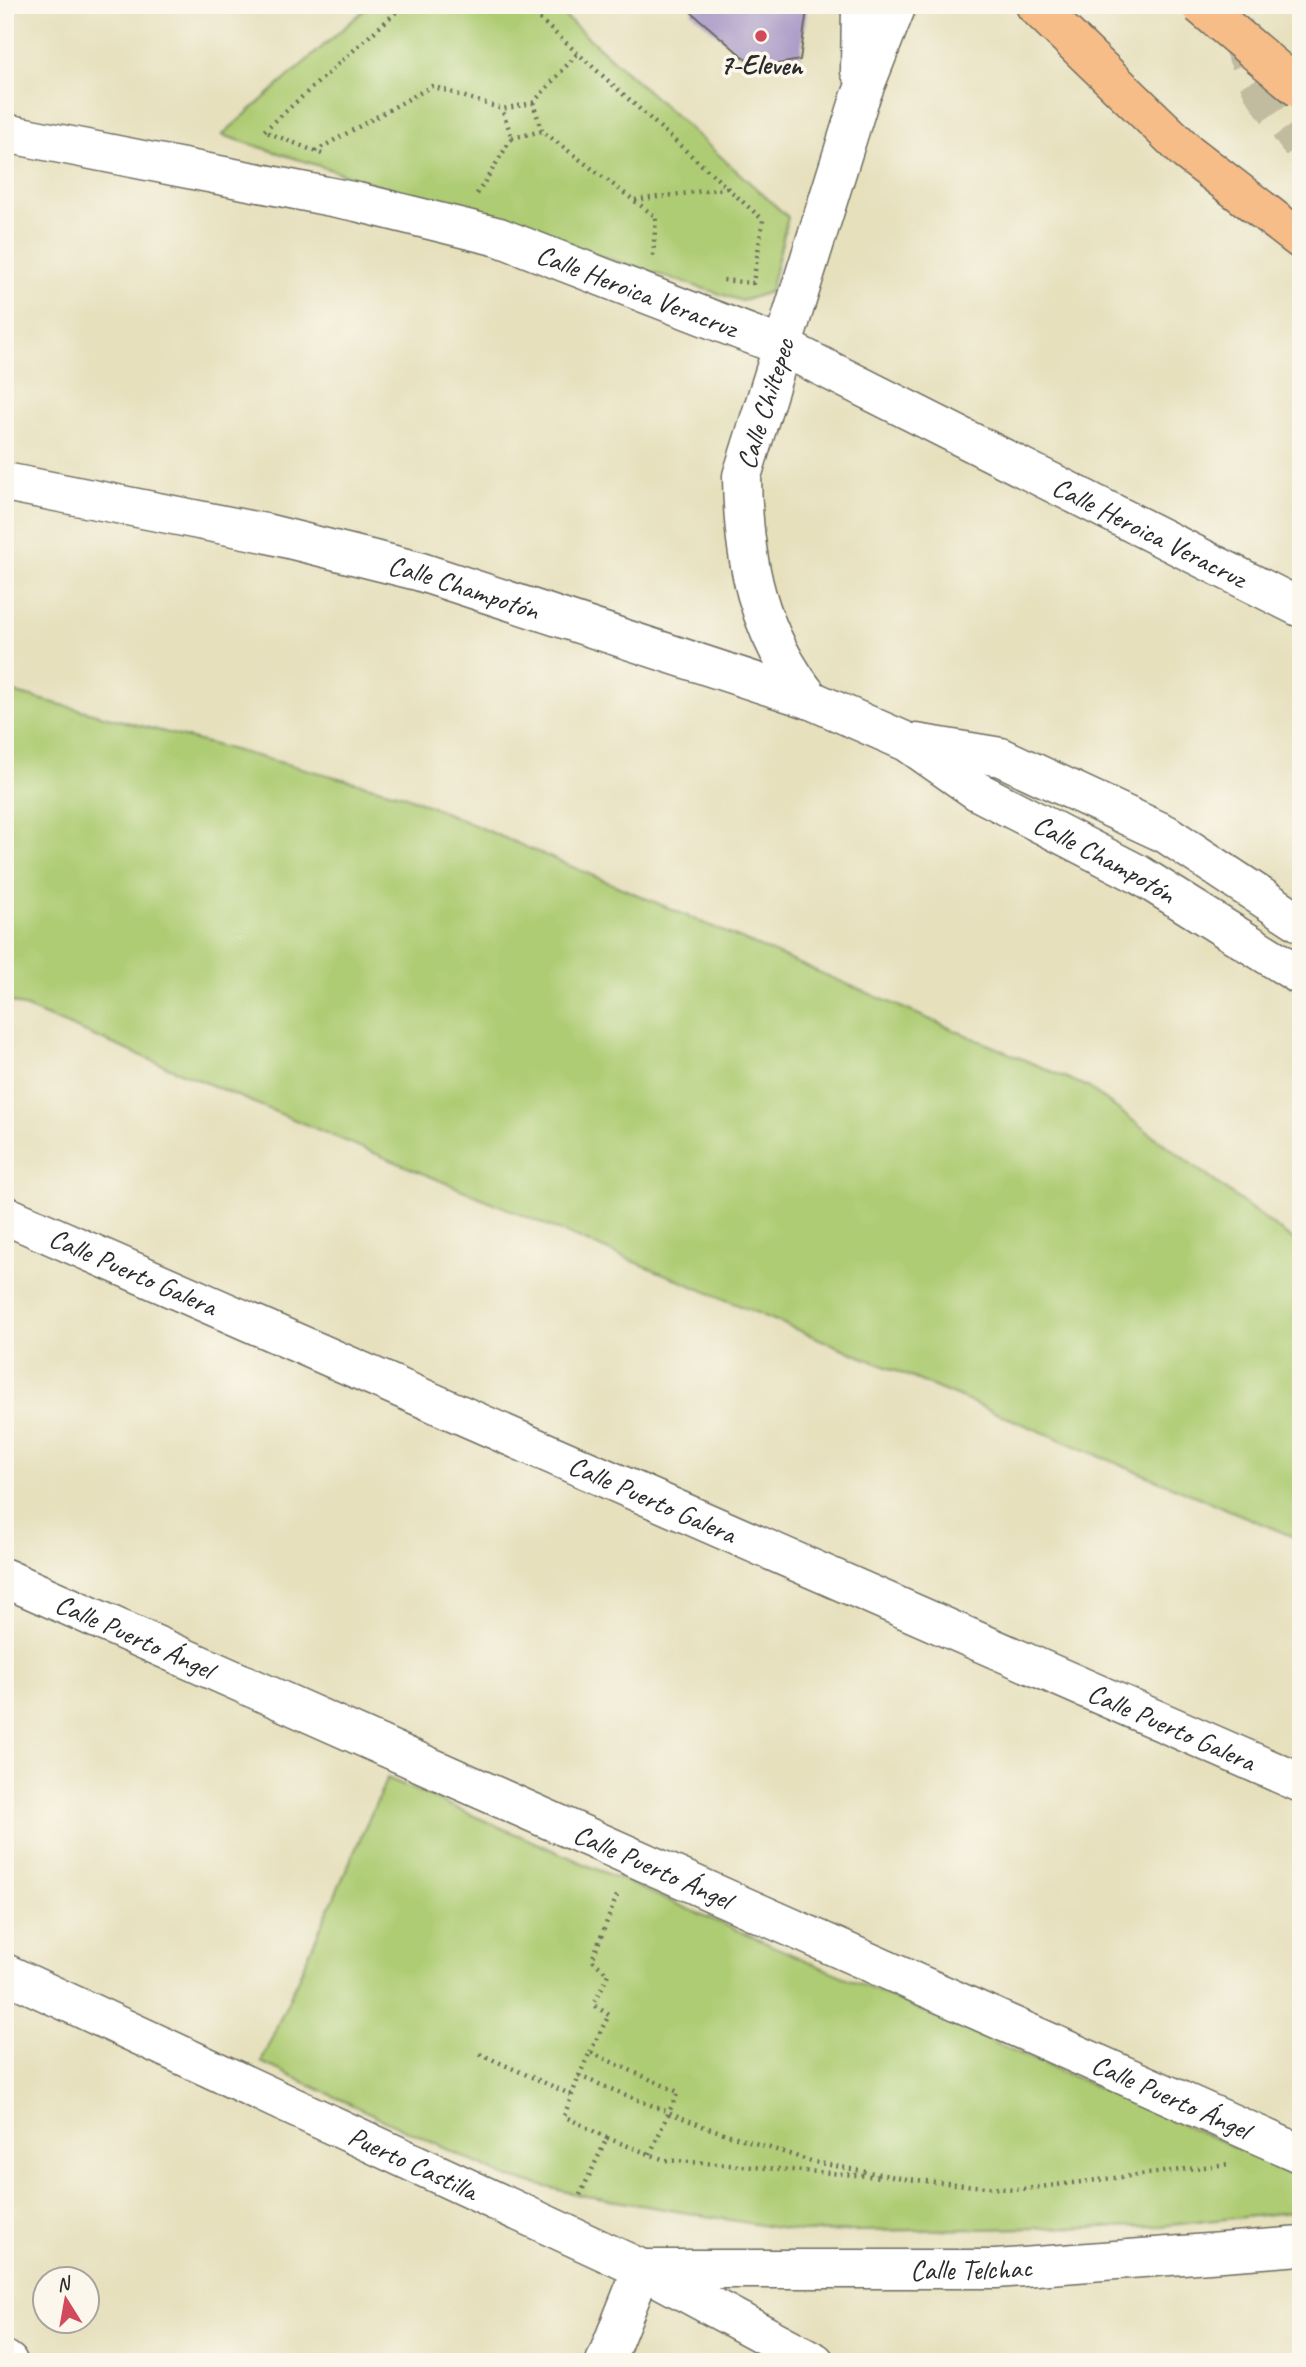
<svg xmlns="http://www.w3.org/2000/svg" width="1306" height="2367" font-family="Caveat,sans-serif">
  <rect width="100%" height="100%" fill="#fbf7ec"/>
  <filter id="ink" filterUnits="userSpaceOnUse"><feTurbulence type="fractalNoise" baseFrequency=".0143" numOctaves="2"/><feDisplacementMap in="SourceGraphic" scale="14" xChannelSelector="R" yChannelSelector="G"/><feConvolveMatrix kernelMatrix="1 2 1 2 8 2 1 2 1" color-interpolation-filters="sRGB"/></filter>
  <filter id="wash" filterUnits="userSpaceOnUse"><feTurbulence type="fractalNoise" baseFrequency=".00686" numOctaves="4" result="noise"/><feDisplacementMap in="SourceGraphic" scale="28" xChannelSelector="R" yChannelSelector="G"/><feGaussianBlur stdDeviation="1.57" result="paint"/><feColorMatrix in="noise" values="0 0 0 0 0 0 0 0 0 0 0 0 0 0 0 0 0 1.4 0 .05"/><feComposite in="paint" operator="in"/></filter>
  <g filter="url(#wash)">
    <rect width="100%" height="100%" fill="#e6e0bd"/>
    <!-- green -->
    <path fill="#aecc73" stroke="#6c7c4f" stroke-width="2" d="M370,5H552L788,217L770,292L742,301L222,135Z
      M5,690L404,795L1088,1087L1301,1246V1540L5,999Z
      M387,1778L1301,2176V2211L1161,2226L802,2232L580,2195L506,2177L261,2062Z"/>
    <g id="blocks">
      <!-- building -->
      <path fill="#ab9dc8" d="M697,5H801L807,10L800,60L756,68L691,12Z"/>
    </g>
  </g>
  <g filter="url(#ink)">
    <use href="#blocks" fill-opacity="0" stroke="#6c6a5e" stroke-width="2"/>
    <g fill="none" stroke-linecap="round" stroke-linejoin="round">
      <!-- highway-tunnel -->
      <path stroke="#c1bca0" stroke-width="38" stroke-dasharray="38 19" stroke-linecap="butt" d="M1234,27L1262,89L1301,145"/>
      <defs>
        <g id="minor">
          <path d="M860,71L861,5"/>
          <path id="s1" d="M5,133L357,202L499,237L781,346L1301,608"/>
          <path id="s2" d="M5,482L265,533L418,571L811,700L907,742L977,791L1138,874L1301,976"/>
          <path id="s3" d="M811,700C757,633 743,560 742,476L859,101L897,5"/>
          <path d="M916,743L1001,757L1166,834L1301,923"/>
          <path id="s4" d="M5,1215L1301,1783"/>
          <path id="s5" d="M5,1578L1301,2154"/>
          <path id="s6" d="M5,1973L642,2269L815,2362"/>
          <path id="s7" d="M644,2269H996L1301,2246"/>
          <path d="M5,2360L8,2362"/>
          <path d="M605,2362L642,2269"/>
        </g>
        <path id="highway" d="M1035,5L1187,152L1301,240"/>
      </defs>
      <!-- minor casing -->
      <use href="#minor" stroke="#6c6a5e" stroke-width="41"/>
      <!-- highway casing -->
      <use href="#highway" stroke="#6c6a5e" stroke-width="41"/>
      <!-- path -->
      <path stroke="#6c6a5e" stroke-width="4.5" stroke-dasharray="2 5" stroke-linecap="butt" d="M524,5L763,220L753,283L723,280
        M533,103L578,53
        M512,138L542,131
        M315,151L432,86L502,109L533,103L542,131L656,217L653,256
        M322,154L264,131L404,5
        M477,194L512,138L502,109
        M635,200L727,188
        M590,2052L609,2015L594,2005L608,1974L592,1960L618,1893
        M480,2054L572,2095
        M579,2076L590,2052L678,2092L650,2154
        M607,2138L665,2160L881,2177
        M580,2195L607,2138L564,2116L579,2076L705,2127L814,2162L906,2179L1015,2190L1229,2164"/>
      <!-- minor -->
      <use href="#minor" stroke="#fff" stroke-width="38"/>
      <!-- highway -->
      <use href="#highway" stroke="#f7bd88" stroke-width="38"/>
      <defs>
        <path id="highway-bridge" d="M1200,5L1301,90"/>
      </defs>
      <!-- highway-bridge casing -->
      <use href="#highway-bridge" stroke="#6c6a5e" stroke-width="41" stroke-linecap="butt"/>
      <!-- highway-bridge -->
      <use href="#highway-bridge" stroke="#f7bd88" stroke-width="38"/>
    </g>
  </g>
  <!-- markers -->
  <circle fill="#d1495b" stroke="#fbf7ec" stroke-width="2.5" cx="761" cy="36" r="7"/>
  <g text-anchor="middle" dominant-baseline="central" stroke-width="7" stroke-linejoin="round" paint-order="stroke">
    <!-- poi labels -->
    <g font-size="28" font-weight="bold" fill="#2b2b2b" stroke="#fbf7ec">
      <text x="761" y="64">7-Eleven</text>
    </g>
    <!-- street labels -->
    <g font-size="28" fill="#2b2b2b" stroke="#fbf7ec">
      <text stroke="none"><textPath href="#s1" startOffset="653">Calle Heroica Veracruz</textPath></text>
      <text stroke="none"><textPath href="#s3" startOffset="315">Calle Chiltepec</textPath></text>
      <text stroke="none"><textPath href="#s1" startOffset="1220">Calle Heroica Veracruz</textPath></text>
      <text stroke="none"><textPath href="#s2" startOffset="471">Calle Champotón</textPath></text>
      <text stroke="none"><textPath href="#s2" startOffset="1171">Calle Champotón</textPath></text>
      <text stroke="none"><textPath href="#s4" startOffset="140">Calle Puerto Galera</textPath></text>
      <text stroke="none"><textPath href="#s4" startOffset="707">Calle Puerto Galera</textPath></text>
      <text stroke="none"><textPath href="#s5" startOffset="142">Calle Puerto Ángel</textPath></text>
      <text stroke="none"><textPath href="#s4" startOffset="1274">Calle Puerto Galera</textPath></text>
      <text stroke="none"><textPath href="#s5" startOffset="709">Calle Puerto Ángel</textPath></text>
      <text stroke="none"><textPath href="#s5" startOffset="1276">Calle Puerto Ángel</textPath></text>
      <text stroke="none"><textPath href="#s6" startOffset="450">Puerto Castilla</textPath></text>
      <text stroke="none"><textPath href="#s7" startOffset="327">Calle Telchac</textPath></text>
    </g>
  </g>
  <!-- margin -->
  <rect width="1306" height="2367" fill="none" stroke="#fbf7ec" stroke-width="28"/>
  <!-- north arrow -->
  <g transform="translate(66 2300) rotate(349)"><circle r="33" fill="#fbf7ec" stroke="#a8a59f" stroke-width="2"/>
  <path d="M0-5L12 26L0 18L-12 26Z" fill="#d1495b"/>
  <text y="-10" font-size="19" font-weight="bold" text-anchor="middle" fill="#2b2b2b">N</text>
  </g>
</svg>
